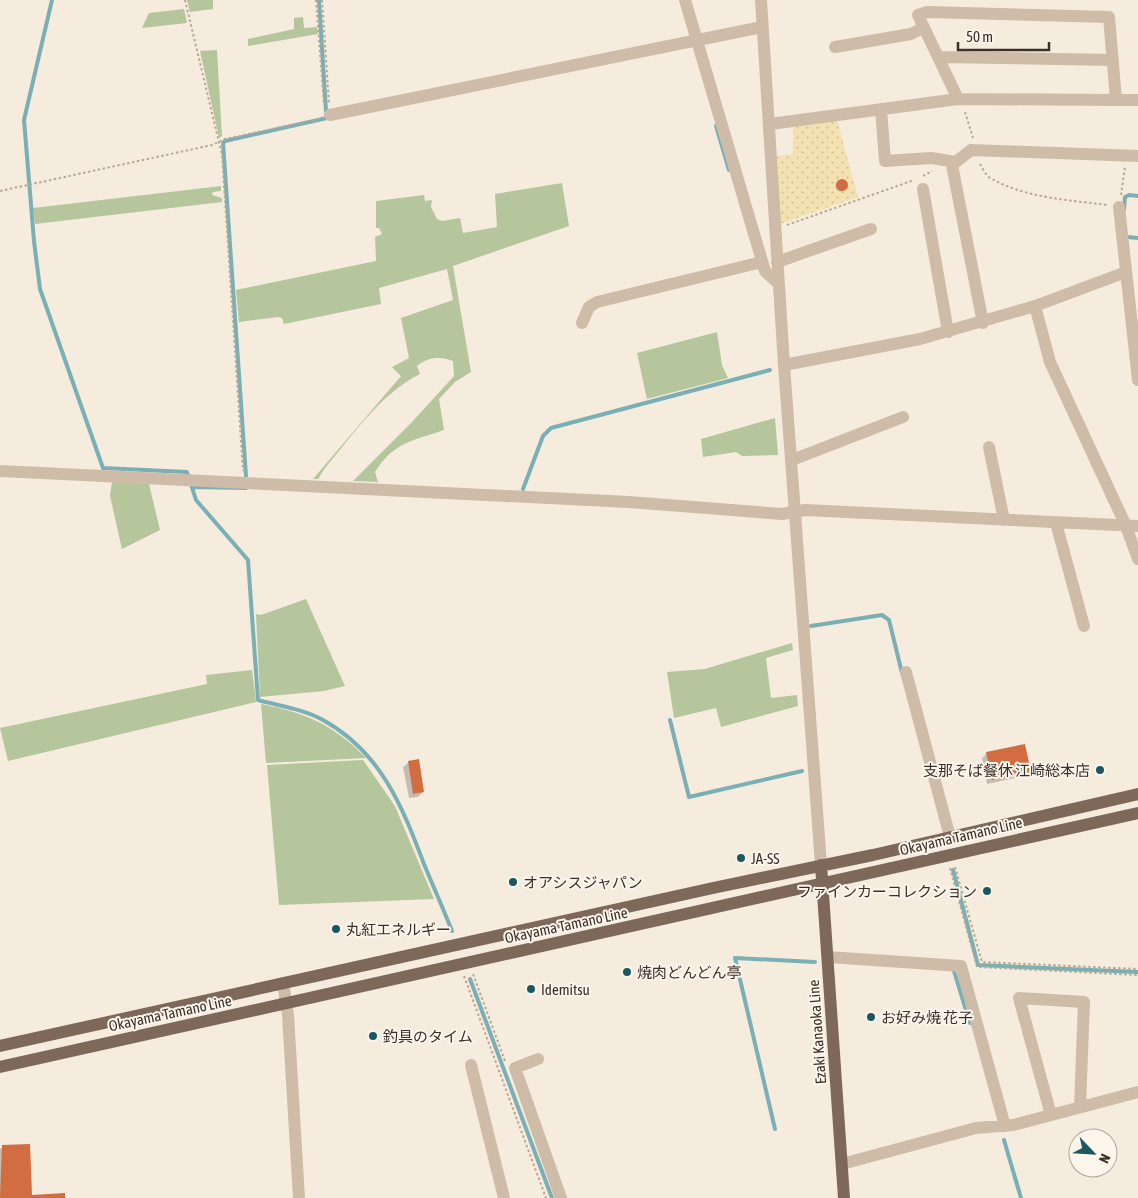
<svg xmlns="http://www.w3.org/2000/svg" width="1138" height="1198" font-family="'Asap Condensed','Noto Sans JP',sans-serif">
  <defs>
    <pattern id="sand-dots" width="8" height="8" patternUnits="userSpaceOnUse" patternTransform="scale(1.25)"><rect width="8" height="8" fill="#f3e1b2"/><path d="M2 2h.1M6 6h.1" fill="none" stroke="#d1c199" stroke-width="1.8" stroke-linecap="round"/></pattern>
  </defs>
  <rect width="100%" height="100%" fill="#f5ecde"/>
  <!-- green -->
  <path fill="#b5c69c" d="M187,0H213V9L190,12Z
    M184,9L187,23L142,28L149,13Z
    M303,17L304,28L317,27L318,34L248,46V39L294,29V18Z
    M217,50L222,136L219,138L200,51Z
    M562,183L569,226L453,266L471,372L455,382L439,399L444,430C412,441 394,442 375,472L378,482L353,481L412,422L454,376L453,361C440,356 428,357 417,366L420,374C380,394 353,435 325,468L318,479H313L401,376L392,367L409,358L401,318L453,300L447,269L379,288L381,304L284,324L282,318L278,317L239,322L236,290L376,261L375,237L382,234L379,228H376V201L424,195L425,201L432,200L431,207L437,219L442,221L460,218L463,233L497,227L495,194Z
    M221,186V191L213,192L212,195L222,198V202L35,224L33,208Z
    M717,332L722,365L728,378L647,399L637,353Z
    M775,418L778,455L742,456L736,452L703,457L701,439Z
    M112,482L149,484L160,530L122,549L110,496Z
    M306,599L345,686L324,691L260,697L256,614L261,615Z
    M792,643L793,650L766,658L771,698L797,695L798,706L721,727L716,708L674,718L667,672L705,669Z
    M252,670L256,702L8,761L0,728L207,684L206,675Z
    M261,704C306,713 334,725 366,758L266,763Z
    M363,760L395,806L434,899L279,905L267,765Z"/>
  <!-- sand -->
  <path fill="url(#sand-dots)" d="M837,120L858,197L780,224L777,156L793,154V125Z"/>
  <!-- shadow -->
  <path fill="#0003" d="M835.5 186a5.5 5.5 0 1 1 11 0a5.5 5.5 0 1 1-11 0Z
    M987,753L1029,771L1024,776L987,784L982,758Z
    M408,763L423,792L418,797L409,798L403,767Z
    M3,1147L31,1196L64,1198H0V1149Z"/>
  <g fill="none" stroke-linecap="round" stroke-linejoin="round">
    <!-- stream -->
    <path stroke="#7aafb5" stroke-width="4" d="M52,0L24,120L34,241L40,289L103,468L187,472L196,500L248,560L258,700C280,706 303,709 323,720C381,752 402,806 424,864C433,886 443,908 452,931
      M319,0L326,111
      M716,126L729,170
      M1124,209L1125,197L1129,195L1138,196
      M1127,237L1138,238
      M246,476L223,143L225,141L327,118
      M194,487L246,488
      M523,489L543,436L551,428L770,370
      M811,626L882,615L889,620L902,673
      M670,720L689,797L802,771
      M953,870L978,965L1138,972
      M953,968L970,1023
      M470,979L552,1198
      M775,1129L735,958L815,962
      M1004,1140L1021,1198"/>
  </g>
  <!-- building -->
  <path fill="#d16d41" d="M836 185a6 6 0 1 1 12 0a6 6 0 1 1-12 0Z
    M1025,744L1031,772L992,780L986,752Z
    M419,759L424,792L413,794L408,761Z
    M30,1144L32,1195L65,1193V1198H0L2,1145Z"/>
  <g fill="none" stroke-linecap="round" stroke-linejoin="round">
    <!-- path -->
    <path stroke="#bba692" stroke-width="2" stroke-dasharray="2.5 2.5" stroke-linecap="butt" d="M185,0L222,155L243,471
      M316,0L324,105
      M322,0L329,103
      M965,112L973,138
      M980,164C983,169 986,176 992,179C1026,198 1069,200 1107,205
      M923,176L932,171
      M0,191L212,145L225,139L319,119
      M1121,195L1125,167
      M787,225L914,180
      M955,867L982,962L1138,969
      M950,868L977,967L1138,975
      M473,974L505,1061
      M464,976L546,1198"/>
    <!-- minor -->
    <path stroke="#cfbca8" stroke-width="12" d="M685,0L765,271L779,284
      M761,0L784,365L821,865
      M927,12L1109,17L1116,100L958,99L918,15Z
      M835,47L911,34L923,28
      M938,57L1113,60
      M1116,100H1138
      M881,109L885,161L931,158L956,162
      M330,115L762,27
      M770,124L958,99
      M923,189L948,332
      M1119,207L1138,380
      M777,262L871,229
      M1035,306L1126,272
      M582,323L589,307L597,302L762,262
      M983,323L952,165L971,150L1138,156
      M784,365L920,339L1035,306L1050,362L1126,526L1138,559
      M989,447L1004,520
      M792,460L903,417
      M0,471L629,502L782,514L805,510L1138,526
      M1056,523L1084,626
      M906,672L950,837
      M828,957L961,966L1005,1126
      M283,983L288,1015L299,1198
      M538,1059L515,1068L561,1198
      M471,1065L504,1198
      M1051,1115L1019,998L1084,1002L1080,1107
      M842,1164L976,1128L1013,1125L1138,1092"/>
    <!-- major -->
    <path stroke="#7e6859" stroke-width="12" d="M821,865L844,1198
      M0,1046L713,888L873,855L1138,794
      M0,1067L1138,813"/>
  </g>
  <!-- markers -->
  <g fill="#1a5861" stroke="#fcf5eb" stroke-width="2">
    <circle cx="1100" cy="770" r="5"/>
    <circle cx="741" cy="858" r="5"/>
    <circle cx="513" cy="882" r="5"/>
    <circle cx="987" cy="891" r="5"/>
    <circle cx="336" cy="929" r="5"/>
    <circle cx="627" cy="972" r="5"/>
    <circle cx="531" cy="989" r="5"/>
    <circle cx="871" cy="1017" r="5"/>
    <circle cx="373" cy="1036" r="5"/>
  </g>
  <g text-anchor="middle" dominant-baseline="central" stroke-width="4" stroke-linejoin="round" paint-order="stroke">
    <!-- poi labels -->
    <g font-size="15" fill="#3b3029" stroke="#fcf5eb" text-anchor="start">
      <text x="1090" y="770" text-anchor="end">支那そば餐休 江崎総本店</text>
      <text x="751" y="858">JA-SS</text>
      <text x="523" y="882">オアシスジャパン</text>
      <text x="977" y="891" text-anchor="end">ファインカーコレクション</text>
      <text x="346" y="929">丸紅エネルギー</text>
      <text x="637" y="972">焼肉どんどん亭</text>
      <text x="541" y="989">Idemitsu</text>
      <text x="881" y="1017">お好み焼 花子</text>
      <text x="383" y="1036">釣具のタイム</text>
    </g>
    <!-- street labels -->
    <g font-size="15" fill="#3b3029" stroke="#fcf5eb">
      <text transform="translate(961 836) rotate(-13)">Okayama Tamano Line</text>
      <text transform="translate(566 925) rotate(-12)">Okayama Tamano Line</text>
      <text transform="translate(170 1013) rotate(-12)">Okayama Tamano Line</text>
      <text transform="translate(817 1032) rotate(-94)">Ezaki Kanaoka Line</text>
    </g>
  </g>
  <!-- north arrow -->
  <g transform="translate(1093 1153) rotate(115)"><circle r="24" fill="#fcf5eb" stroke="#afa69d"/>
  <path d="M0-4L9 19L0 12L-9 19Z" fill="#1a5861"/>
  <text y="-8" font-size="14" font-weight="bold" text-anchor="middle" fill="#3b3029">N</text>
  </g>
  <!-- scale -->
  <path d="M958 42v8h91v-8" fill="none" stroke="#3b3029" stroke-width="2.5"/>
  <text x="966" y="42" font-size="15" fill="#3b3029" stroke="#fcf5eb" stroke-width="4" paint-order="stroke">50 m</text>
</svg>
